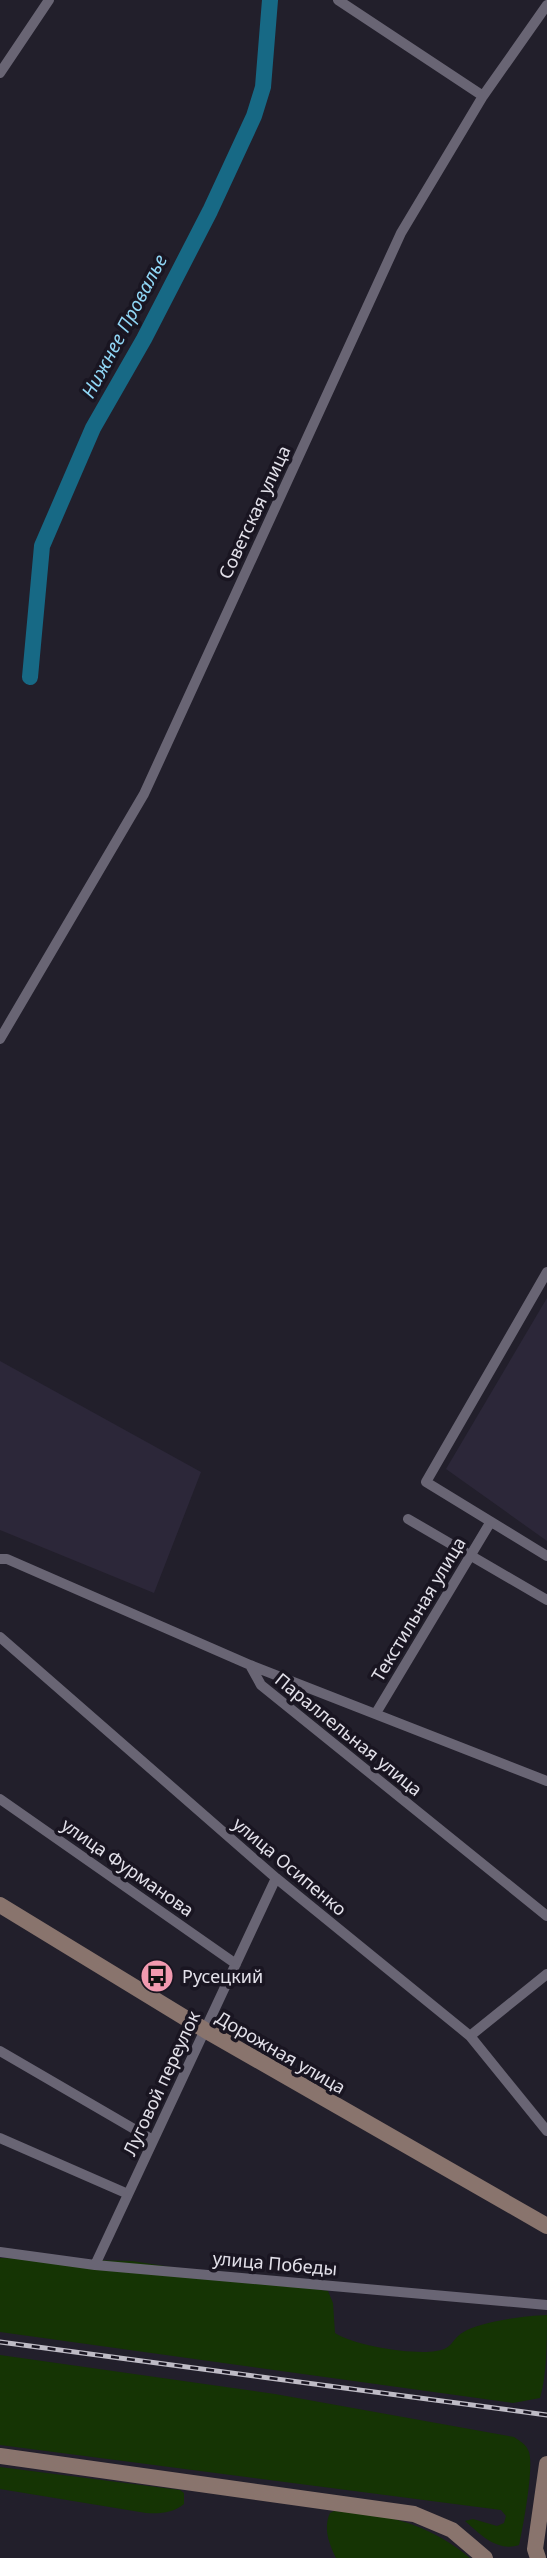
<svg xmlns="http://www.w3.org/2000/svg" width="547" height="2558" font-family="'Noto Sans',sans-serif">
  <rect width="100%" height="100%" fill="#221f2b"/>
  <!-- built -->
  <path fill="#2c2739" d="M547,1298V1541L446,1469Z
    M0,1361L201,1472L154,1593L0,1530Z"/>
  <!-- green -->
  <path fill="#153404" d="M0,2258L132,2261L328,2291L333,2303L335,2333C355,2346 413,2355 436,2351C453,2349 451,2340 462,2333C480,2321 525,2316 547,2315C547,2340 547,2375 540,2398L513,2403L0,2332Z
    M0,2355L275,2394L514,2437C520,2441 526,2444 529,2452C534,2468 523,2528 519,2545C497,2552 481,2535 465,2521L473,2519L497,2526L504,2523L506,2516L501,2510L0,2445Z
    M0,2467L180,2490L184,2493V2504C173,2513 160,2514 146,2513L0,2489Z
    M334,2511C386,2513 429,2524 470,2558H336C329,2544 323,2528 330,2513Z"/>
  <g fill="none" stroke-linecap="round" stroke-linejoin="round">
    <!-- river -->
    <path stroke="#176985" stroke-width="16" d="M30,677L42,546L93,428L144,339L210,211L254,116L263,87L270,0"/>
    <!-- street -->
    <path stroke="#696574" stroke-width="10" d="M338,0L483,96
      M0,73L49,0
      M0,1039L144,794L401,233L483,96L547,5
      M547,1272L426,1482L547,1556
      M408,1519L547,1600
      M0,1559H7L250,1665L547,1781
      M0,1637L276,1878L470,2036L547,2131
      M250,1665L261,1685L547,1916
      M376,1713L490,1523
      M0,1799L236,1964
      M470,2036L547,1974
      M0,2051L153,2140
      M0,2138L128,2194
      M0,2252L95,2265L547,2305
      M95,2265L276,1878"/>
    <!-- secondary -->
    <path stroke="#89746d" stroke-width="16" d="M0,1905L205,2030L547,2226
      M0,2456L414,2514L452,2530L485,2558
      M538,2558L535,2549L547,2464"/>
    <defs>
      <path id="rail" d="M0,2342L547,2415"/>
    </defs>
    <!-- rail casing -->
    <use href="#rail" stroke="#bebbc5" stroke-width="5"/>
    <!-- rail -->
    <use href="#rail" stroke="#191521" stroke-width="2.5" stroke-dasharray="8" stroke-linecap="butt"/>
  </g>
  <!-- icons -->
  <defs>
    <symbol id="bus-disc" viewBox="-11 -11 22 22"><circle r="9.5" fill="#f29ab0" stroke="#191521"/><path d="M-5-6H5V4H4V6H2V4H-2V6H-4V4H-5ZM-3.5-4V0h7V-4ZM-3.5 1.2v1.5H-2V1.2ZM2 1.2v1.5H3.5V1.2Z" fill="#111"/></symbol>
  </defs>
  <g fill-rule="evenodd">
    <use href="#bus-disc" x="138" y="1957" width="38" height="38"/>
  </g>
  <g text-anchor="middle" dominant-baseline="central" stroke-width="7" stroke-linejoin="round" paint-order="stroke">
    <!-- street labels -->
    <g font-size="18" fill="#e3e1ea" stroke="#191521">
      <text transform="translate(254 512) rotate(-65)">Советская улица</text>
      <text transform="translate(418 1609) rotate(-59)">Текстильная улица</text>
      <text transform="translate(349 1734) rotate(39)">Параллельная улица</text>
      <text transform="translate(290 1866) rotate(40)">улица Осипенко</text>
      <text transform="translate(128 1867) rotate(35)">улица Фурманова</text>
      <text transform="translate(281 2052) rotate(30)">Дорожная улица</text>
      <text transform="translate(161 2083) rotate(-65)">Луговой переулок</text>
      <text transform="translate(275 2263) rotate(5)">улица Победы</text>
    </g>
    <!-- poi labels -->
    <g font-size="18" fill="#e3e1ea" stroke="#191521" text-anchor="start">
      <text x="182" y="1976">Русецкий</text>
    </g>
    <!-- water labels -->
    <g font-size="19" font-style="italic" fill="#90d6f5" stroke="#191521">
      <text transform="translate(124 326) rotate(-62)">Нижнее Провалье</text>
    </g>
  </g>
</svg>
